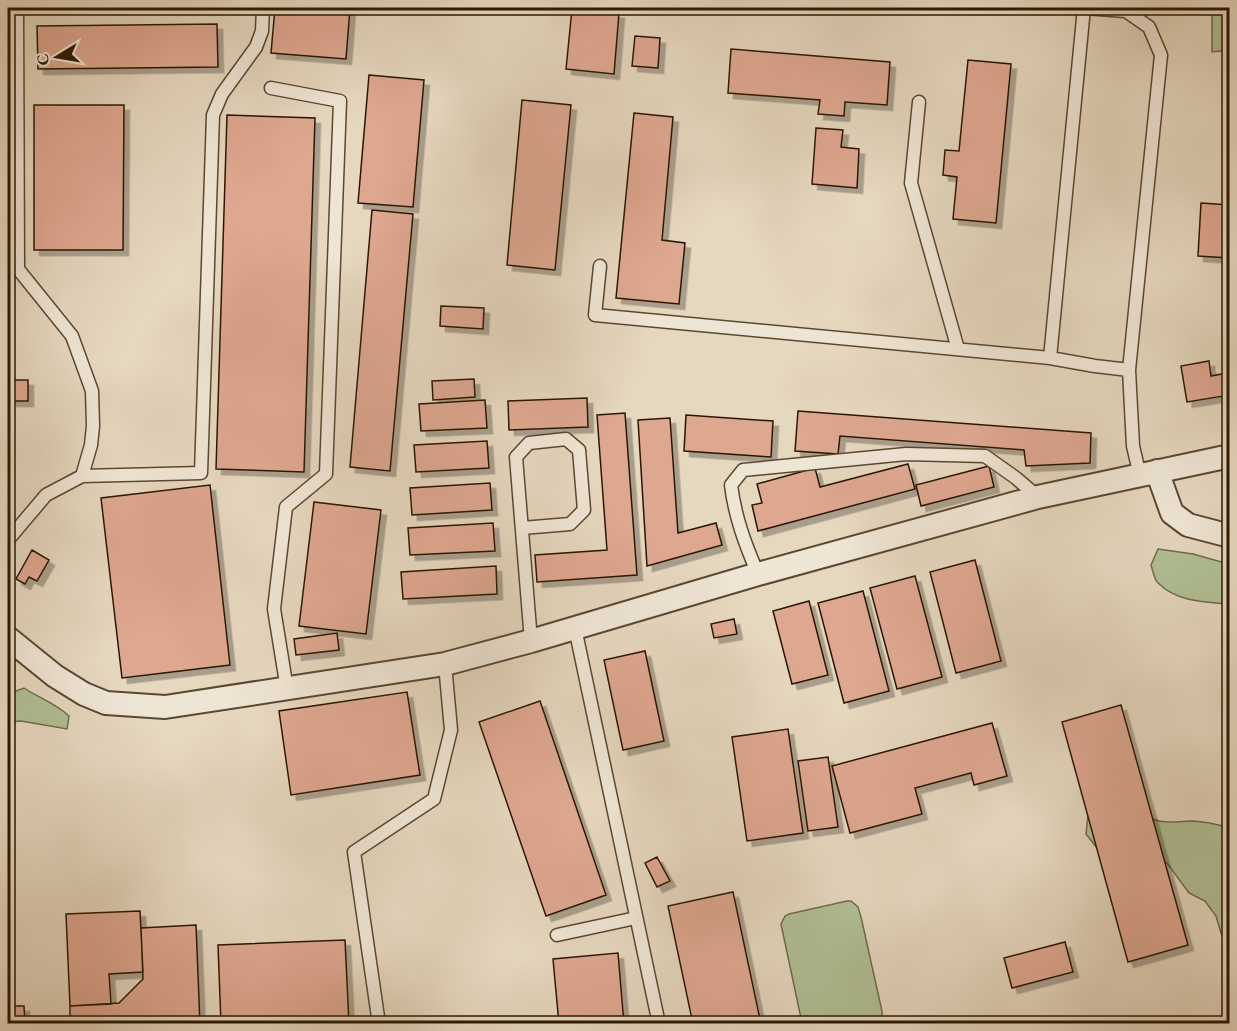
<svg xmlns="http://www.w3.org/2000/svg" width="1237" height="1031" font-family="'EB Garamond',serif">
  <defs>
    <filter id="shadow"><feDropShadow dx="5.5" dy="5.5" stdDeviation="0" flood-color="#0004"/></filter>
  </defs>
  <rect width="100%" height="100%" fill="#e6d7bf"/>
  <filter id="stains"><feTurbulence type="fractalNoise" baseFrequency=".00333" numOctaves="4"/><feColorMatrix values="0 0 0 0 .2 0 0 0 0 .09 0 0 0 0 .02 0 0 0 .5 -.17"/></filter>
  <radialGradient id="worn" r=".72"><stop offset=".6" stop-color="#630" stop-opacity="0"/><stop offset="1" stop-color="#630" stop-opacity=".3"/></radialGradient>
  <!-- green -->
  <path fill="#b1bf95" stroke="#6e6c4c" stroke-width="1.5" d="M1212,8H1229V50L1212,52Z
    M1158,549L1193,554L1229,564V604C1205,602 1177,602 1158,583C1154,579 1153,571 1151,565Z
    M24,688C39,698 55,703 69,716L67,729L21,721L8,722V694Z
    M1140,814C1164,825 1167,822 1191,821C1204,821 1217,825 1229,827V950L1221,933L1216,916L1205,901L1189,893L1167,863L1151,853L1097,848L1086,834L1088,815Z
    M847,901H851L858,907L861,917L882,1011V1023H802L781,924L785,916L789,914Z"/>
  <!-- building -->
  <path fill="#dea790" stroke="#2b1802" stroke-width="1.5" filter="url(#shadow)" d="M275,8H350L346,59L271,53Z
    M572,9L619,13L614,74L566,69Z
    M217,24L218,67L38,69L37,26Z
    M635,36L660,38L658,68L632,66Z
    M731,49L890,62L887,105L845,102L844,116L818,114L820,100L728,93Z
    M968,60L1011,64L996,223L953,219L957,177L943,175L945,150L959,151Z
    M369,75L424,80L413,207L358,203Z
    M522,100L571,105L555,270L507,265Z
    M34,105H124L123,250H34Z
    M634,113L673,117L662,240L685,243L679,304L616,298Z
    M227,115L315,118L304,472L216,469Z
    M816,128L843,130L841,147L859,149L857,188L812,184Z
    M1201,203L1230,205V258L1198,256Z
    M372,210L413,214L390,471L350,467Z
    M441,306L484,308L483,329L440,326Z
    M1209,361L1211,376L1227,373L1230,395L1187,402L1181,366Z
    M474,379L475,397L433,400L432,381Z
    M8,380H28V401H8Z
    M587,398L588,427L509,430L508,401Z
    M485,400L487,428L421,431L419,404Z
    M798,411L1091,433L1090,463L1026,466L1024,450L840,436L838,454L795,451Z
    M625,413L637,575L537,582L535,555L607,550L597,415Z
    M686,415L773,421L771,457L684,451Z
    M670,418L678,533L716,523L722,545L647,566L638,420Z
    M487,441L489,468L416,472L414,445Z
    M908,464L915,489L758,531L752,505L762,503L757,484L815,468L820,487Z
    M989,466L994,487L921,506L916,485Z
    M490,483L492,510L412,515L410,488Z
    M210,485L230,665L122,678L101,498Z
    M314,502L381,510L366,634L299,626Z
    M493,523L495,551L410,555L408,528Z
    M32,550L49,560L37,581L29,577L25,584L16,579Z
    M975,560L1001,661L956,673L930,572Z
    M496,566L497,594L403,599L401,572Z
    M915,576L942,677L897,689L870,588Z
    M863,591L889,691L844,703L818,603Z
    M809,601L828,675L792,684L773,611Z
    M734,619L737,634L714,638L711,624Z
    M337,633L339,650L296,655L294,639Z
    M645,651L664,741L623,750L604,660Z
    M407,692L420,775L291,795L279,711Z
    M540,701L606,895L546,916L479,722Z
    M1121,705L1188,945L1128,962L1062,722Z
    M992,723L1007,776L974,785L971,773L915,788L922,814L850,833L832,766Z
    M788,729L803,833L747,841L732,737Z
    M828,757L838,827L808,831L798,761Z
    M657,857L670,881L657,887L645,863Z
    M733,892L761,1024H693L668,906Z
    M140,911L143,972L109,974L111,1004L70,1006L66,914Z
    M196,925L200,1024H70V1006L119,1003L143,979L141,928Z
    M345,940L349,1024H221L218,945Z
    M1065,942L1073,972L1012,988L1004,958Z
    M618,953L624,1024H559L553,959Z
    M8,1006H24L25,1024H8Z"/>
  <g fill="none" stroke-linecap="round" stroke-linejoin="round">
    <defs>
      <path id="lane" d="M17,8L18,269L72,336L92,391L93,426L91,445L82,476
        M1085,8L1126,11L1149,27L1161,55L1129,370L1133,446L1140,476
        M271,88L340,101L326,474L286,507L274,609L287,689
        M919,102L911,183L958,349
        M600,266L595,315L1050,358L1095,366L1129,370
        M1050,358L1084,8
        M522,528L570,524L584,510L579,450L566,439L529,443L516,457L531,641
        M8,540L46,495L82,476L201,473L213,115L222,94L256,47L262,31L263,8
        M758,574C745,544 735,517 731,485L743,470L906,454L985,456L1016,478L1038,497
        M575,628L659,1024
        M557,935L636,918
        M379,1024L354,852L434,799L451,730L445,664"/>
      <path id="street" d="M1157,471L1172,513L1188,525L1230,536
        M8,638L55,676L84,694L106,703L165,707L445,664L531,641L758,574L1038,497L1230,456"/>
    </defs>
    <!-- lane casing -->
    <use href="#lane" stroke="#5a4831" stroke-width="15"/>
    <!-- street casing -->
    <use href="#street" stroke="#5a4831" stroke-width="26"/>
    <!-- lane -->
    <use href="#lane" stroke="#efe5d5" stroke-width="12"/>
    <!-- street -->
    <use href="#street" stroke="#efe5d5" stroke-width="22"/>
  </g>
  <!-- margin -->
  <rect width="1237" height="1031" fill="none" stroke="#e6d7bf" stroke-width="30"/>
  <rect x="9" y="9" width="1219" height="1013" fill="none" stroke="#2b1802" stroke-width="3"/>
  <rect x="15" y="15" width="1207" height="1001" fill="none" stroke="#2b1802" stroke-width="1.5"/>
  <!-- north arrow -->
  <g transform="translate(57 57) rotate(259)" stroke="#efe5d5" stroke-width="4.5" paint-order="stroke">
  <path d="M0-4.5L10 22L0 15L-10 22Z" fill="#2b1802"/>
  <text y="-9" font-size="16" font-weight="bold" text-anchor="middle" fill="#2b1802">С</text>
  </g>
  <rect width="100%" height="100%" filter="url(#stains)"/>
  <rect width="100%" height="100%" fill="url(#worn)"/>
</svg>
